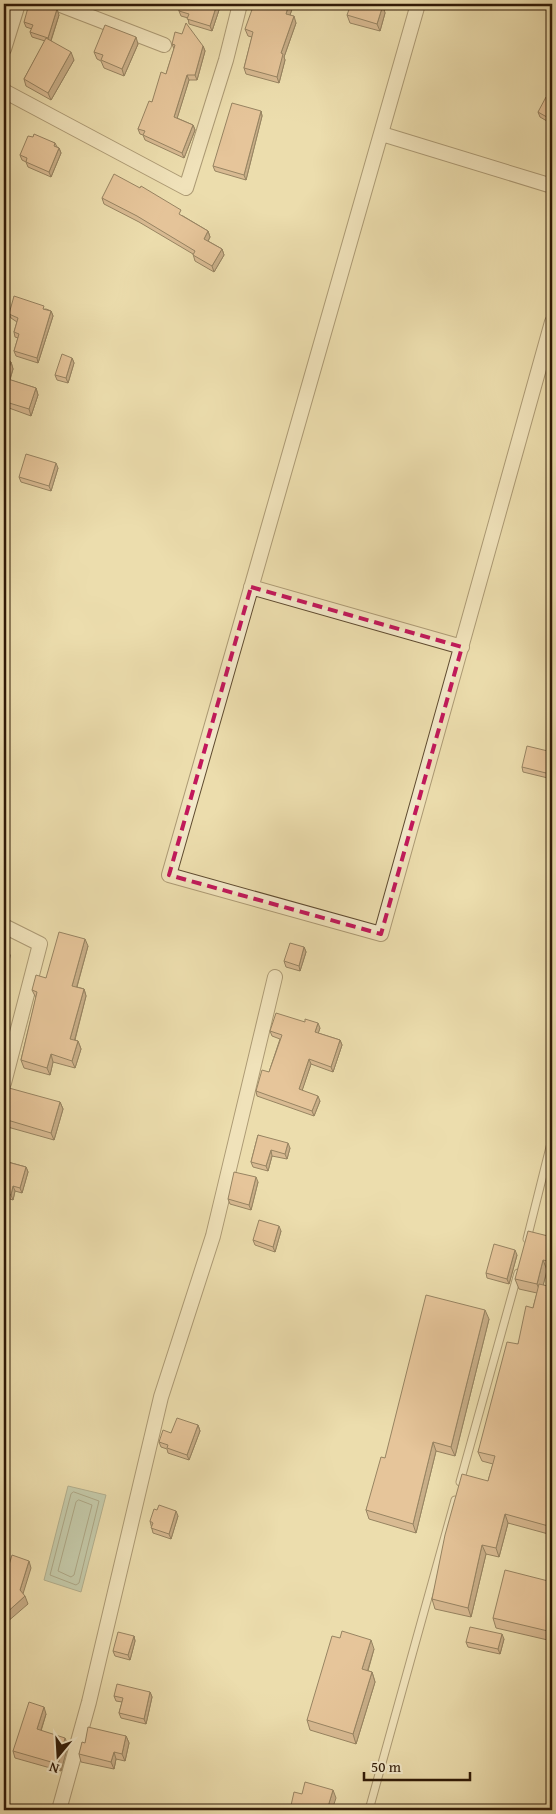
<svg xmlns="http://www.w3.org/2000/svg" width="556" height="1814" font-family="'Gentium Book Plus',serif">
  <rect width="100%" height="100%" fill="#ecddad"/>
  <filter id="stains"><feTurbulence type="fractalNoise" baseFrequency=".004" numOctaves="4"/><feColorMatrix values="0 0 0 0 .2 0 0 0 0 .09 0 0 0 0 .02 0 0 0 .5 -.17"/></filter>
  <radialGradient id="worn" r=".72"><stop offset=".6" stop-color="#630" stop-opacity="0"/><stop offset="1" stop-color="#630" stop-opacity=".3"/></radialGradient>
  <!-- water -->
  <path fill="#99bbae" stroke="#6f7b6b" d="M68,1486L106,1495L81,1592L44,1580Z"/>
  <g fill="none" stroke-linecap="round" stroke-linejoin="round">
    <!-- shore -->
    <path stroke="#646a5a" stroke-width="1" d="M74,1492L99,1501L79,1583L76,1585L50,1575L71,1494Z
      M79,1500L92,1505L74,1575L71,1577L58,1571L76,1502Z"/>
    <defs>
      <path id="lane" d="M527,1239L552,1139
        M460,1482L518,1273
        M369,1810L455,1500"/>
      <path id="street" d="M58,4L164,45
        M418,4L169,875L381,934L552,322
        M4,49L18,4
        M4,91L186,188L226,60L240,4
        M382,134L552,186
        M251,587L462,647
        M4,926L40,944L4,1083
        M59,1810L89,1702L161,1397L213,1236L275,977"/>
    </defs>
    <!-- lane casing -->
    <use href="#lane" stroke="#5f4b30" stroke-width="9"/>
    <!-- street casing -->
    <use href="#street" stroke="#5f4b30" stroke-width="16"/>
    <!-- lane -->
    <use href="#lane" stroke="#f3e9ca" stroke-width="7"/>
    <!-- street -->
    <use href="#street" stroke="#f3e9ca" stroke-width="14"/>
  </g>
  <!-- wall -->
  <path fill="#bf9072" stroke="#301a07" d="M180,4H218L220,7L212,31L189,24L188,18L181,16L179,11Z
    M294,4L290,15L296,23L284,57L285,60L279,83L246,74L244,68L252,37L248,36L245,29Z
    M381,4L385,13L380,31L350,23L347,15Z
    M49,5L48,7L59,15L51,41L74,60L51,100L26,86L24,79L45,41L32,37L30,32L32,29L26,27L24,22Z
    M138,44L124,76L104,68L101,61L97,59L94,52Z
    M172,44L203,46L205,51L197,80H189L177,118L193,125L195,130L184,158L145,140L143,135L140,134L138,129L166,74L174,49Z
    M552,100V124L540,117L538,112Z
    M261,111L262,116L246,180L215,171L213,166Z
    M33,137L55,143L57,147L59,148L61,153L51,177L28,167L26,162L22,160L20,155Z
    M102,198L183,216L208,231L210,237L208,241L222,249L224,255L214,272L195,261L193,254L139,222L104,204Z
    M46,309L51,311L53,316L38,363L16,356L14,351L18,338L15,337L14,332L17,322L11,318L9,314Z
    M72,358L74,363L68,383L57,380L55,375Z
    M4,360L11,362L13,369L10,380L36,388L38,395L31,416L9,408L8,410L4,409Z
    M58,468L51,491L21,482L19,477Z
    M552,752V779L523,772L522,767Z
    M88,946L77,987L84,989L86,996L75,1040L78,1041L81,1049L75,1068L53,1062L50,1075L24,1068L21,1060L36,998L32,990L46,978Z
    M304,947L306,952L300,971L286,967L284,961Z
    M4,950L10,955L7,978H4Z
    M552,958V976H551L549,971Z
    M320,1028L318,1033L340,1040L342,1045L333,1072L311,1064L302,1090L320,1101L314,1116L257,1096L256,1091L269,1072L280,1039L272,1036L270,1031Z
    M60,1102L63,1109L54,1140L4,1126V1105Z
    M258,1135L290,1148L287,1159L272,1156L268,1171L253,1167L251,1162Z
    M4,1161L26,1167L28,1172L22,1193L15,1191L13,1200L4,1197Z
    M258,1182L251,1210L230,1204L228,1199Z
    M281,1231L275,1252L255,1245L253,1240Z
    M552,1237V1271L547,1270L543,1285L552,1287V1535L508,1523L499,1557L486,1554L471,1617L435,1609L432,1599L488,1481L493,1464L482,1461L478,1452L518,1344L533,1308L537,1293L519,1289L515,1279Z
    M517,1255L509,1284L487,1278L486,1273Z
    M489,1319L455,1456L436,1451L416,1533L369,1519L366,1510L385,1458Z
    M198,1425L200,1431L189,1460L168,1453L167,1449L161,1447L159,1442L171,1433Z
    M178,1516L171,1539L153,1533L150,1521Z
    M552,1582V1641L496,1628L493,1618Z
    M134,1636L135,1641L130,1660L115,1656L113,1651Z
    M504,1639L500,1654L468,1647L466,1642Z
    M374,1649L368,1671L372,1672L375,1682L356,1744L310,1730L307,1720Z
    M150,1692L152,1697L146,1724L121,1718L119,1713L122,1702L116,1701L114,1696Z
    M46,1714L41,1731L68,1745L61,1771L15,1758L13,1751Z
    M126,1736L129,1743L125,1761L116,1759L114,1769L81,1762L79,1754L85,1743Z"/>
  <!-- shaded-wall -->
  <path fill="#9b765c" stroke="#301a07" d="M217,4H218L220,7L212,31L210,26Z
    M289,4H294L288,20L286,14Z
    M383,5L385,13L380,31L377,24Z
    M57,9L59,15L50,43L48,38Z
    M294,16L296,23L284,57L285,60L279,83L277,77L281,53Z
    M136,37L138,44L124,76L122,69Z
    M203,46L205,51L197,80L195,75Z
    M71,52L74,60L51,100L48,93Z
    M187,75L189,80L176,122L174,117Z
    M261,111L262,116L246,180L244,175Z
    M193,125L195,130L184,158L182,153Z
    M59,148L61,153L51,177L49,172Z
    M208,231L210,237L206,245L204,239Z
    M222,249L224,255L214,272L212,266Z
    M51,311L53,316L38,363L37,358Z
    M72,358L74,363L68,383L66,378Z
    M11,362L13,369L8,385L5,378Z
    M36,388L38,395L31,416L29,409Z
    M6,402L9,408L8,410L6,404Z
    M56,463L58,468L51,491L49,486Z
    M552,769V779L550,774Z
    M85,939L88,946L75,993L72,986Z
    M304,947L306,952L300,971L299,966Z
    M8,950L10,955L7,978L5,973Z
    M84,989L86,996L73,1046L70,1039Z
    M318,1023L320,1028L317,1037L315,1032Z
    M340,1040L342,1045L333,1072L331,1067Z
    M78,1041L81,1049L75,1068L72,1061Z
    M51,1054L53,1062L50,1075L47,1068Z
    M309,1059L311,1064L301,1094L299,1089Z
    M318,1096L320,1101L314,1116L312,1111Z
    M60,1102L63,1109L54,1140L51,1133Z
    M288,1143L290,1148L287,1159L285,1154Z
    M271,1150L272,1156L268,1171L266,1166Z
    M26,1167L28,1172L22,1193L20,1188Z
    M256,1177L258,1182L251,1210L249,1205Z
    M13,1186L15,1191L13,1200L11,1195Z
    M279,1226L281,1231L275,1252L273,1247Z
    M515,1250L517,1255L509,1284L507,1279Z
    M543,1260L547,1270L541,1294L537,1284Z
    M485,1310L489,1319L455,1456L451,1447Z
    M198,1425L200,1431L189,1460L187,1455Z
    M433,1442L436,1451L416,1533L413,1524Z
    M176,1511L178,1516L171,1539L169,1534Z
    M505,1514L508,1523L499,1557L496,1548Z
    M482,1545L486,1554L471,1617L468,1608Z
    M29,1561L31,1568L22,1597L20,1590Z
    M25,1596L28,1604L6,1623L4,1615Z
    M502,1634L504,1639L500,1654L498,1649Z
    M134,1636L135,1641L130,1660L128,1655Z
    M371,1640L374,1649L365,1679L362,1669Z
    M372,1672L375,1682L356,1744L353,1734Z
    M150,1692L152,1697L146,1724L144,1719Z
    M44,1707L46,1714L39,1736L37,1729Z
    M126,1736L129,1743L125,1761L122,1754Z
    M65,1738L68,1745L61,1771L58,1764Z
    M114,1752L116,1759L114,1769L111,1762Z
    M333,1790L336,1798L332,1810H327Z"/>
  <!-- building -->
  <path fill="#dea884" stroke="#301a07" d="M29,4H46L45,6L57,9L48,38L30,32L33,25L24,22Z
    M180,4H217L210,26L187,19L189,14L179,11Z
    M254,4H289L286,14L294,16L281,53L283,54L277,77L244,68L253,32L245,29Z
    M351,4H381L383,5L377,24L347,15Z
    M186,23L203,46L195,75H187L174,117L193,125L182,153L143,135L145,131L138,129L149,101L152,102L161,72L166,74L175,45L172,44L175,32L182,34Z
    M105,25L136,37L122,69L101,60L103,55L94,52Z
    M46,38L71,52L48,93L24,79Z
    M546,97L552,100V120L538,112Z
    M232,103L261,111L244,175L213,166Z
    M34,134L55,143L54,146L59,148L49,172L26,162L27,158L20,155L28,136L33,137Z
    M114,174L140,188L141,186L181,210L179,214L208,231L204,239L222,249L212,266L193,255L195,251L137,216L102,198Z
    M14,296L44,306L43,309L51,311L37,358L14,351L19,334L14,332L18,318L9,314Z
    M62,354L72,358L66,378L55,375Z
    M4,360L11,362L5,378L36,388L29,409L6,402V404L4,403Z
    M26,454L56,463L49,486L19,477Z
    M527,746L552,752V769L550,774L522,767Z
    M59,932L85,939L72,986L84,989L70,1039L78,1041L72,1061L51,1054L47,1068L21,1060L37,992L32,990L36,975L46,978Z
    M290,943L304,947L299,966L284,961Z
    M4,950H8L5,973H4Z
    M552,958V972L549,971Z
    M276,1013L305,1022V1019L318,1023L315,1032L340,1040L331,1067L309,1059L299,1089L318,1096L312,1111L256,1091L262,1070L269,1072L282,1035L270,1031Z
    M9,1088L60,1102L51,1133L4,1119V1105Z
    M258,1135L288,1143L285,1154L271,1150L266,1166L251,1162Z
    M4,1161L26,1167L20,1188L13,1186L11,1195L4,1193Z
    M234,1172L256,1177L249,1205L228,1199Z
    M259,1220L279,1226L273,1247L253,1240Z
    M528,1231L552,1237V1262L543,1260L537,1284L515,1279Z
    M494,1244L515,1250L507,1279L486,1273Z
    M539,1284L552,1287V1527L505,1514L496,1548L482,1545L468,1608L432,1599L445,1535L462,1474L488,1481L495,1456L478,1452L507,1342L518,1344L526,1306L533,1308Z
    M426,1295L485,1310L451,1447L433,1442L413,1524L366,1510L381,1457L385,1458Z
    M177,1418L198,1425L187,1455L167,1448L168,1445L159,1442L163,1430L171,1433Z
    M159,1505L176,1511L169,1534L151,1528L153,1523L150,1521L154,1509L157,1510Z
    M12,1555L29,1561L20,1590L25,1596L4,1615V1577L5,1578Z
    M505,1570L552,1582V1632L493,1618Z
    M470,1627L502,1634L498,1649L466,1642Z
    M342,1631L371,1640L362,1669L372,1672L353,1734L307,1720L332,1636L340,1638Z
    M118,1632L134,1636L128,1655L113,1651Z
    M117,1684L150,1692L144,1719L119,1713L123,1698L114,1696Z
    M29,1702L44,1707L37,1729L65,1738L58,1764L13,1751Z
    M88,1727L126,1736L122,1754L114,1752L111,1762L79,1754L82,1742L85,1743Z
    M305,1782L333,1790L327,1810H290L294,1792L302,1794Z"/>
  <!-- marked area -->
  <path d="M0 0H556V1814H0ZM251,587L462,647L381,934L169,875Z" fill="#ecddad" fill-opacity=".55" fill-rule="evenodd"/>
  <path fill="none" stroke="#c2185b" stroke-width="4" stroke-dasharray="10 6" stroke-linejoin="round" d="M251,587L462,647L381,934L169,875Z"/>
  <!-- margin -->
  <rect width="556" height="1814" fill="none" stroke="#ecddad" stroke-width="20"/>
  <rect x="5" y="5" width="546" height="1804" fill="none" stroke="#301a07" stroke-width="2.5"/>
  <rect x="10" y="10" width="536" height="1794" fill="none" stroke="#301a07"/>
  <!-- north arrow -->
  <g transform="translate(58 1756) rotate(198)" stroke="#f3e9ca" stroke-width="4" paint-order="stroke">
  <path d="M0-4L9 19L0 12L-9 19Z" fill="#301a07"/>
  <text y="-8" font-size="14" font-weight="bold" text-anchor="middle" fill="#301a07">N</text>
  </g>
  <!-- scale -->
  <path d="M364 1772v8h106v-8" fill="none" stroke="#301a07" stroke-width="2.5"/>
  <text x="371" y="1772" font-size="15" fill="#301a07" stroke="#f3e9ca" stroke-width="4" paint-order="stroke">50 m</text>
  <rect width="100%" height="100%" filter="url(#stains)"/>
  <rect width="100%" height="100%" fill="url(#worn)"/>
</svg>
